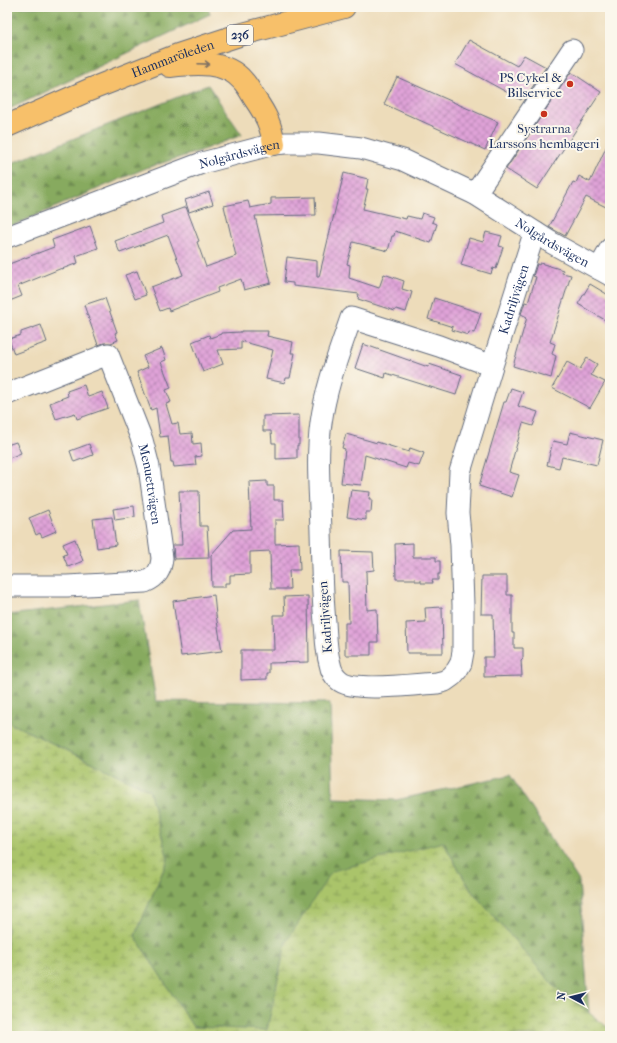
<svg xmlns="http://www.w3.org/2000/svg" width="617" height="1043" font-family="'IM FELL French Canon',serif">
  <defs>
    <pattern id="forest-firs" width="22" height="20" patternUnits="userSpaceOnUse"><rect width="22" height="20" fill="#87aa5e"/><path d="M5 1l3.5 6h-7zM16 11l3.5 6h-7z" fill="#6e8b51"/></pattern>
    <pattern id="wetland-marsh" width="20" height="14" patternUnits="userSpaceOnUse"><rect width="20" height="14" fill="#aac46a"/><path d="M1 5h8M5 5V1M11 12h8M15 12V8" fill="none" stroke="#8aa05a"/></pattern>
    <pattern id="building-cross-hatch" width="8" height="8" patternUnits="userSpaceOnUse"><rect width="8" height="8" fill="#e0a3d8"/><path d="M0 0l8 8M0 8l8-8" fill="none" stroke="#b585b2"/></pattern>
  </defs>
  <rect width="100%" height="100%" fill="#fbf7ec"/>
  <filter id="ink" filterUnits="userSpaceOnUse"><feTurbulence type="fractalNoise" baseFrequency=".025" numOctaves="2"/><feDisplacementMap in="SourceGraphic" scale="8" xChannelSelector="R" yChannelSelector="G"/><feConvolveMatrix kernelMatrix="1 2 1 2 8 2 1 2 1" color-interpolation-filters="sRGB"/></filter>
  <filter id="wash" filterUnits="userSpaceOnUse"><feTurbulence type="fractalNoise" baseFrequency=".012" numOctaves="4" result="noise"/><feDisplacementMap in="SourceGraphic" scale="16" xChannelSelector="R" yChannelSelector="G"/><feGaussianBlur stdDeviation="0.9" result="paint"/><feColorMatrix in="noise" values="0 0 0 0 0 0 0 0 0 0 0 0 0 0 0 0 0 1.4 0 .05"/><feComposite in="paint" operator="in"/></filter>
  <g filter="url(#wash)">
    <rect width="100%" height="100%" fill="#eddcba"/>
    <!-- forest -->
    <path fill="url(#forest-firs)" stroke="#516c5e" d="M7,7H208L210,14L7,110Z
      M208,85L242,135L197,152L146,168L7,228V165Z
      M139,600L156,701L330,703L333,798L396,800L510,775L579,881L589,1013L554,986L470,889L443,842L286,942L267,1030L193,1027L135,936L168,859L149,790L10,723L7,714V615Z"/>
    <!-- wetland -->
    <path fill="url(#wetland-marsh)" stroke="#627a64" d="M7,714L10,723L149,790L168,859L135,936L193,1027L267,1030L286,942L332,871L443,842L470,889L554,986L610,1029V1036H7Z"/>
    <g id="blocks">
      <!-- building -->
      <path fill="url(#building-cross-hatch)" d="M469,40L517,66L524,55L546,67L527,95L525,93L521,100L455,64Z
        M571,72L601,92L537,189L506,169Z
        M397,77L498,122L485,150L384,104Z
        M610,139V209L586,197L565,236L549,227L573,182L576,183L579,176L590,182Z
        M344,173L368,179L366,189H368L363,209L406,219L407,216L420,219L422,213L434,217L432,222L437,224L431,243L395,231L394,236H392L388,251L353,242L347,264L350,265L349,278L379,288L384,274L404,281L402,289L412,292L406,312L396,309L395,311L358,299L359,294L293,286V283L284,282L287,257L317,261V277H319Z
        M209,192L213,204L189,212L185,200Z
        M315,197L316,215L255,216L271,283L244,290L241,279L217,288L218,292L169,311L168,308L160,311L151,287L183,275L168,235L120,253L115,241L163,223L161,216L186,207L199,241L197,242L206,267L236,256L224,206L248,201L250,208L271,204V198Z
        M90,226L98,248L76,256L78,263L62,269V268L18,286L22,296L7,302V261L9,264L54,247L52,240Z
        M486,232L502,236L499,246L503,247L496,269L493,268L491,274L461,265L469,238L483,242Z
        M540,263L563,270L562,273L571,275L550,342L555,344L552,354L556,356L551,378L513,366L527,317L521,314L525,302L528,303L536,277L533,276L537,264L539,265Z
        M137,271L146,295L135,299L125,275Z
        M590,284L610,296V323L578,304Z
        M105,298L117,332L115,333L118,340L111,343H104L98,345L84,305Z
        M434,298L481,313L474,333L469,332L468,335L452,330L453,327L428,319Z
        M41,325L47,342L14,354L9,339L21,335V332Z
        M241,331H268L267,336L293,342L291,353H295L290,378H286L285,383L266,379L273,350L241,341V349L218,350L223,364L203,372L192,342L209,335L210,338L221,334V333L241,332Z
        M363,344L428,367L429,364L462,375L456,395L386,373L385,378L355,368Z
        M162,348L166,360L161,362L171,388L166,390L171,402L166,404L172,424L178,423L180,434L192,433L193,444L201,443L202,456L195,457L196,465L174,467L173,462H171L168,436L160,437L156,408L151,410L137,372L148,367L143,356Z
        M587,358L597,364L591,375L605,382L590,408L552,388L567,362L580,369Z
        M84,385L88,397L102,392L108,408L77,419L75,413L56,419L50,403L68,396L67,391Z
        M511,388L523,392L518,406L538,412L533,426L523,423L516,447L509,472L519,475L512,497L479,486L504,402H506Z
        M299,415V445H297V458L276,459V443H272L271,431H263V416Z
        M570,432L603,440L597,465L562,457L559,468L547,465L553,441L567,444Z
        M346,434L377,443V442L409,452L410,448L424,453L419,466L408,463L406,468L365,455L361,485L341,483L345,449L342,448Z
        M16,442L21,453L7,459V445Z
        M89,444L93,455L74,462L70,451Z
        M267,481V486H274V500H283L284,520H275V544L299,543L300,570H289L290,589H271L270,551L250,552V574L230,575V583H225V587H212L211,555L233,530L251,529L249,482Z
        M351,490L370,492L369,499H372L371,512H366V520L347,517Z
        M179,491H199L200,526H207L209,558L174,559L173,545H182Z
        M134,506L135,517L115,520L113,509Z
        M48,510L56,531L42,537L40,533L36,535L29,518Z
        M112,517L116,545L97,548L93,519Z
        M75,539L83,561L68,567L63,555L67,554L63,544Z
        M413,543V557H436V561H440V574H438V580H432L433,583H421V581H415V579H396L395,544Z
        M341,551L373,552L374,570L366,571L367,610L377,609L378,642H371V655H345V623H349L348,582H342Z
        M482,576H507V595H512V633H514V648H523V658L521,660L522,676L484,677V657H494L493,614H481Z
        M214,595L216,615L222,651L181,656L173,601Z
        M308,596L309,662L269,663V673H267V679L241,680V650H274L273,615H285L284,597Z
        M442,607L443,653H407L406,623L426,622L425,608Z"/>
    </g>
  </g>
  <g filter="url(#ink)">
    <use href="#blocks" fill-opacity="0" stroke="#646c7e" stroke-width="1"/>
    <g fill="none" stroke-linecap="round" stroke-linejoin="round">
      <defs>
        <g id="minor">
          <path d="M475,194L572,50"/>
          <path id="s1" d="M7,237L202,163L274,144L286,143H319L361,148L403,160L475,194L552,243L610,275"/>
          <path d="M599,269L610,249"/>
          <path id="s2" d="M492,366L460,472L458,513L461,545L463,605V652L461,663L457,670L452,676L445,681L437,683C416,684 353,693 339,680C334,676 331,670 330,664C326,651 326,636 325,622C322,592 322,562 321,532C320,495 316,459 321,423C326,386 339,353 351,318L439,346L492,366L532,240L536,233"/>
          <path id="s3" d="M7,394L108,354L142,440L149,467L162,558C161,570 157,577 145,582L67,586H7"/>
        </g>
        <g id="major">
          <path d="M170,66C195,63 226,60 243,81C248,86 251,93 255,99C266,115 271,125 274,144"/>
          <path id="s4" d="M7,126L89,90L178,55L239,35L344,7"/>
        </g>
      </defs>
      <!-- minor casing -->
      <use href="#minor" stroke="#646c7e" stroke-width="23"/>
      <!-- major casing -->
      <use href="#major" stroke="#646c7e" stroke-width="24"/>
      <!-- minor -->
      <use href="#minor" stroke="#fff" stroke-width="21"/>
      <!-- major -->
      <use href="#major" stroke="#f7c06b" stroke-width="22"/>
    </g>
    <!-- one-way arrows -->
    <defs><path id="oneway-shaft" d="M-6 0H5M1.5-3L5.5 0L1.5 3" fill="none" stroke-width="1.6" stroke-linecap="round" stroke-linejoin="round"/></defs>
    <use stroke="#7e7064" href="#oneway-shaft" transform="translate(204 64) rotate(2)"/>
  </g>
  <!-- markers -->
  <g fill="#c8321e" stroke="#fbf7ec" stroke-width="1.5">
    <circle cx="570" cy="84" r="4"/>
    <circle cx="544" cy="114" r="4"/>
  </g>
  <g text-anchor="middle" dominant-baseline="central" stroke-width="4" stroke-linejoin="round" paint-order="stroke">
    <!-- shield labels -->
    <rect fill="#fbf7ec" stroke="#5e6b89" stroke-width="1" x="227" y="25" width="26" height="20" rx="3"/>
    <g font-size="12" font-weight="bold" fill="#1b2f5e">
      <text x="240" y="35">236</text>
    </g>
    <!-- street labels -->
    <g font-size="13" fill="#1b2f5e" stroke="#fbf7ec">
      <text stroke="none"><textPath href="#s4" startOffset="179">Hammaröleden</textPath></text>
      <text stroke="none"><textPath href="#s1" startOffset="247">Nolgårdsvägen</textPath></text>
      <text stroke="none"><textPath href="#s1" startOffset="585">Nolgårdsvägen</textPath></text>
      <text stroke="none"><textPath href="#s2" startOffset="1023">Kadriljvägen</textPath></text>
      <text stroke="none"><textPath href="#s3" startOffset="246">Menuettvägen</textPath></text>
      <text transform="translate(325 617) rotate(-94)">Kadriljvägen</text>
    </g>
    <!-- poi labels -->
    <g font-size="13" fill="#1b2f5e" stroke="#fbf7ec" text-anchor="end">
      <text x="562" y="77">PS Cykel &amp;<tspan x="562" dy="15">Bilservice</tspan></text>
      <text x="544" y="128" text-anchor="middle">Systrarna<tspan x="544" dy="15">Larssons hembageri</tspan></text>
    </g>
  </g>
  <!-- margin -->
  <rect width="617" height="1043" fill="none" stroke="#fbf7ec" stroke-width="24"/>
  <!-- north arrow -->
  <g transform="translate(571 997) rotate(277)" stroke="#fbf7ec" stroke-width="3" paint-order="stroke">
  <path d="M0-3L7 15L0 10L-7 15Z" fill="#1b2f5e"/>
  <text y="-6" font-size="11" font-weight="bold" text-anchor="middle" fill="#1b2f5e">N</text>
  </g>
</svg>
